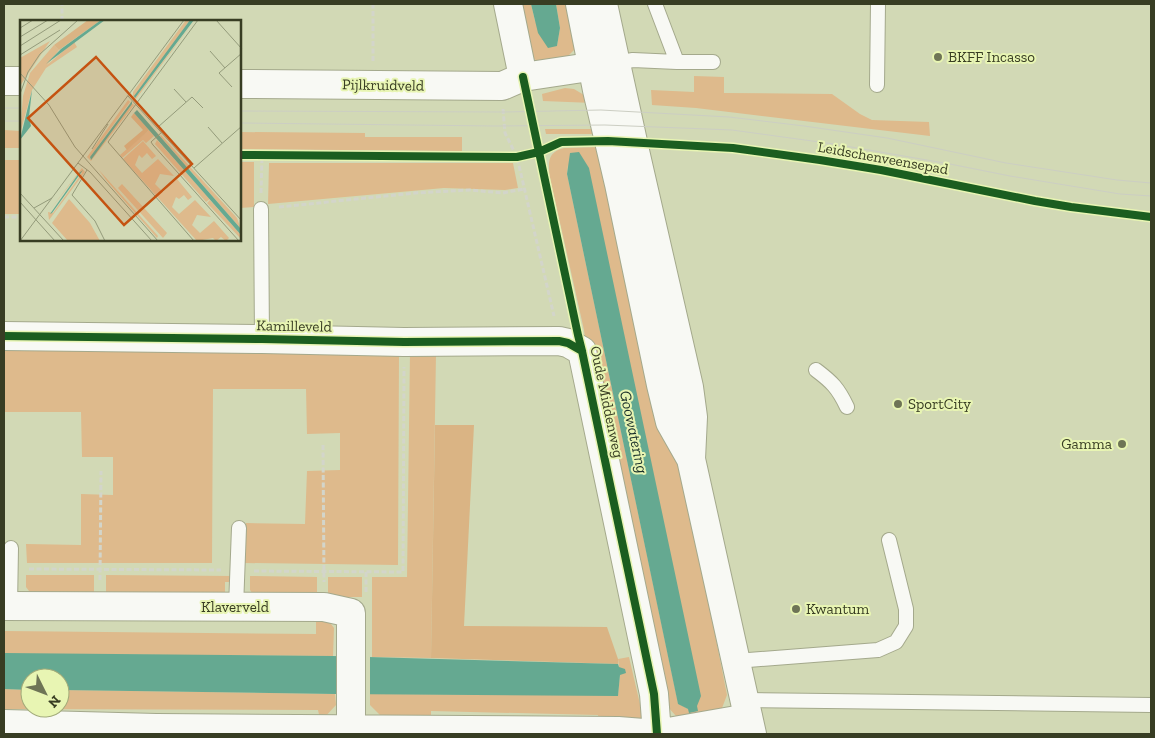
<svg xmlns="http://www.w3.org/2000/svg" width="1155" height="738" font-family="'Zilla Slab',serif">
  <rect width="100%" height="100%" fill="#d2d9b5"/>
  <!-- green -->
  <path fill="#deba8c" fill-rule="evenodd" d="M516,4H531L535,21L557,46L560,28L556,4H575V49L567,57L541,62L531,58Z
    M694,76L724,77V93L832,94L860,114L872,120L929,122L930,136L696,108L652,105L651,90L694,92Z
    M565,88L574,89L584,95L593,103L543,101L542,94Z
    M545,129H599L600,134H546Z
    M4,130L21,131V148H4Z
    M240,132L365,133V137H462V151L240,149Z
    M603,147L681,462L727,695L722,708L710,715L684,720L676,716L667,706L586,345L584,330L550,178C548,163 547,152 564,148ZM568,165L689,713L688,709L678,703L567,174Z
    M4,160H21V214H4Z
    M240,162H254V207L240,208Z
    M269,163H513L518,188L505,190L444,188L268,204Z
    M4,350L399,354L398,565L245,563L246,523L305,524L307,471L340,470V433L307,434L306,389H213L212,563H27L26,544L81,545V494L113,495V457H82L81,412H4Z
    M410,353L436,354L431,658L372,657V577H407Z
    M26,575H94V596L32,595L26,587Z
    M106,575L234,576V582H225V597L106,596Z
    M250,576L317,577V597H255L250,590Z
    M328,577H362V597H328Z
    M325,621L331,624L334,628L333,656L4,654V631L316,634V622Z
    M629,657L643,717L636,721L599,722L598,715L431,711V720L384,719L370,705V694L618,695L620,675L618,659Z
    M4,689L30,690V708H60V690L335,694L336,705L323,719H320L318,710L4,709Z"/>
  <!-- forest -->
  <path fill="#dab484" d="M435,425H474L464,626L607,627L618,659V664L431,658Z"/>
  <!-- water -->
  <path fill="#65a991" d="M531,4H556L560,28L557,46L548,48L538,33Z
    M579,152L589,168L701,696L697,706L698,711L689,713L688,709L678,704L567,174L570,153Z
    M4,653L333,656L618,664L619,667L625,669L626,673L620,675L618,696L335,694L60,690V678H30V690L4,689Z"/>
  <!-- pier -->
  <path fill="#d2d9b5" d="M336,653L370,654V697H336Z"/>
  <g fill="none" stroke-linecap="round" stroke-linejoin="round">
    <defs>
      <path id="service" d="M677,62H713
        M616,63L633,60L677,62L655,4
        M877,85L878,4
        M261,209L262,339
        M816,370C832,382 838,388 847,407
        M10,606L11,548
        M236,607L239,528
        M736,661L878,650L896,642L906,626V609L889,540
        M745,700L1151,705"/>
      <path id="minor" d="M508,4L523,77
        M4,81H21
        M240,84L502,86L523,77L616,63
        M4,336L262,339L404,342L559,341L568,343L582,351L654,694L657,734
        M4,606L324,607L351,613V729
        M4,724L156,728L618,731L656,734
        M657,734L748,718"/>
      <path id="tertiary" d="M580,4L597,90L619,184L661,385L670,422L691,459
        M603,4L635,151L689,387L693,417L691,459L752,734"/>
    </defs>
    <!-- service casing -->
    <use href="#service" stroke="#a4a98c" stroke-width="16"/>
    <!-- minor casing -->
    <use href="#minor" stroke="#a4a98c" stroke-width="30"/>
    <!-- tertiary casing -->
    <use href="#tertiary" stroke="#a4a98c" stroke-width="30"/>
    <!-- path -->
    <path stroke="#d3d5ca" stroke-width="3" stroke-dasharray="5 2.5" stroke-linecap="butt" d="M62,21V4
      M373,61V4
      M503,109L505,133L517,157L554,316
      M261,193L262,156
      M279,207L415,193L470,190L503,193L524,189
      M4,217H21
      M323,445L324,582
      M29,569L221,570
      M254,571L403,572L404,367
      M366,572V594
      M100,580L101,471"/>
    <!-- service -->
    <use href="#service" stroke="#f8f9f4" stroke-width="14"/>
    <!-- minor -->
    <use href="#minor" stroke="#f8f9f4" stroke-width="28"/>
    <!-- tertiary -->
    <use href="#tertiary" stroke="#f8f9f4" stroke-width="28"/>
    <!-- tram -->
    <path stroke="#cccec3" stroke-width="1" d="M4,108H21
      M240,111L504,112L601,110L729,117L804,126L887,138L1006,163L1117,180L1151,183
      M4,121H21
      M240,123L495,126L605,125L732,130L834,144L950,164L1010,176L1120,194L1151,196"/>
    <defs>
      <path id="cycleway" d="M523,77L578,335L582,351L654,694L657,734
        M240,155L517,157L539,152L561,142L608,141L733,148L820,160L881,170L1035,201L1071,207L1151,217
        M4,336L262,339L404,342L559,341L568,343L582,351"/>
    </defs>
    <!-- cycleway casing -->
    <use href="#cycleway" stroke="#e8f5b3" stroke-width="11"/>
    <!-- cycleway -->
    <use href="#cycleway" stroke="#1b5e20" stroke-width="8"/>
  </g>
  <!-- markers -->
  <g fill="#6e7456" stroke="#e8f5b3" stroke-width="2">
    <circle cx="938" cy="57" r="5"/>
    <circle cx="898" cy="404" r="5"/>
    <circle cx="1122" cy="444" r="5"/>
    <circle cx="796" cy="609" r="5"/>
  </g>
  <g text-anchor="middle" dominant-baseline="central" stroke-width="4" stroke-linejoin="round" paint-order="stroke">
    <!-- poi labels -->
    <g font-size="15" fill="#383d23" stroke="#e8f5b3" text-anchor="start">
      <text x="948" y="57">BKFF Incasso</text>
      <text x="908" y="404">SportCity</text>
      <text x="1112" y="444" text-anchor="end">Gamma</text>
      <text x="806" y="609">Kwantum</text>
    </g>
    <!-- street labels -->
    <g font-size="15" fill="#383d23" stroke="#e8f5b3">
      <text transform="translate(383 85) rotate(1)">Pijlkruidveld</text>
      <text transform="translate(883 158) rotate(10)">Leidschenveensepad</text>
      <text transform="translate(294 326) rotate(1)">Kamilleveld</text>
      <text transform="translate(607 402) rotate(78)">Oude Middenweg</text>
      <text x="235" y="607">Klaverveld</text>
    </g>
    <!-- water labels -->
    <g font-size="16" font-style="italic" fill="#1a302b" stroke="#e8f5b3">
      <text transform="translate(634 432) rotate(78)">Goowatering</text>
    </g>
  </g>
  <!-- overview -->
  <g transform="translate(20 20)">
    <rect width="221" height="221" fill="#d2d9b5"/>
    <path d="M166,0H170L115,78L175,0L116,79L113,77V72ZM30,21L0,66V38ZM54,22L57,27L26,48L12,70L0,114L3,76L10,53L34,25L39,30L27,45ZM108,80L114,85L71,141L67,137ZM110,82L112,84L70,140V137ZM129,110L134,116L126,123L123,120L102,138L100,135ZM141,115L217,198L221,209L140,116ZM137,120L190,179L186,182L135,124ZM123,121L136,136L132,139L127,133L122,138L119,135L115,145L122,153L138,139L154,156L140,154L135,164L143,172L157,159L172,177L168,180L164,175L159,179L156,177L152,187L159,194L175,180L191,197L177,195L172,205L180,213L194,201L209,218L206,221L201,217L196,221L193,218L177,221L103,139ZM62,148L65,152L29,200L28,192L33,193L62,153H59L29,191ZM79,150L138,216L137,218L86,160ZM102,164L147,213L143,218L98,168ZM49,179L70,203L80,221H48L32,203ZM190,180L221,215V219L187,183Z" fill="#deba8c" fill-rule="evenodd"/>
    <path d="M68,0H81L39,30L34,25ZM114,93L129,110L107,130L104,126L123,110L111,97Z" fill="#dab484"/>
    <path d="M81,0H85L26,44L41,29ZM170,0H174L115,78L114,76ZM12,70L9,97L11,106L0,120ZM112,81V84L71,140L70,137ZM117,90L221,209V215L114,93ZM63,150L32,193L30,194L59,153Z" fill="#65a991"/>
    <path fill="none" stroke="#949b7b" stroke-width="1" d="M196,0L222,29M0,8L13,0M0,17L28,0M0,26L41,0M190,31L205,48M0,35L40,10M0,53L29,85L55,127L138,221M212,67L199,53L222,33M154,69L166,82M0,74L8,52L20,34L58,0M108,76L222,201M138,107L172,77L183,88M188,107L202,123M142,112L131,122L133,125L219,221M72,129L88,104M58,143L70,152L132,221M174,148L222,106M67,150L52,175L75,201L85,221M0,173L44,221M0,182L35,221M14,188L32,178M0,221L164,0M174,221L88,122L178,0"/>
    <path fill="#c55311" fill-opacity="0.15" stroke="#c55311" stroke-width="2.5" d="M76,37L172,144L104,205L8,98Z"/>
    <rect width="221" height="221" fill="none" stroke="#383d23" stroke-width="2.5"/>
  </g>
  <!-- border -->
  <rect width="1155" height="738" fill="none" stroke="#383d23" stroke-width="10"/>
  <!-- north arrow -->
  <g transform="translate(45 693) rotate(132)"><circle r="24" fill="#e8f5b3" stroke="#a2ab79"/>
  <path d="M0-4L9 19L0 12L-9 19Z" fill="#6e7456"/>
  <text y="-8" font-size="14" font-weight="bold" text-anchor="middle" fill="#383d23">N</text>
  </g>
</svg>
